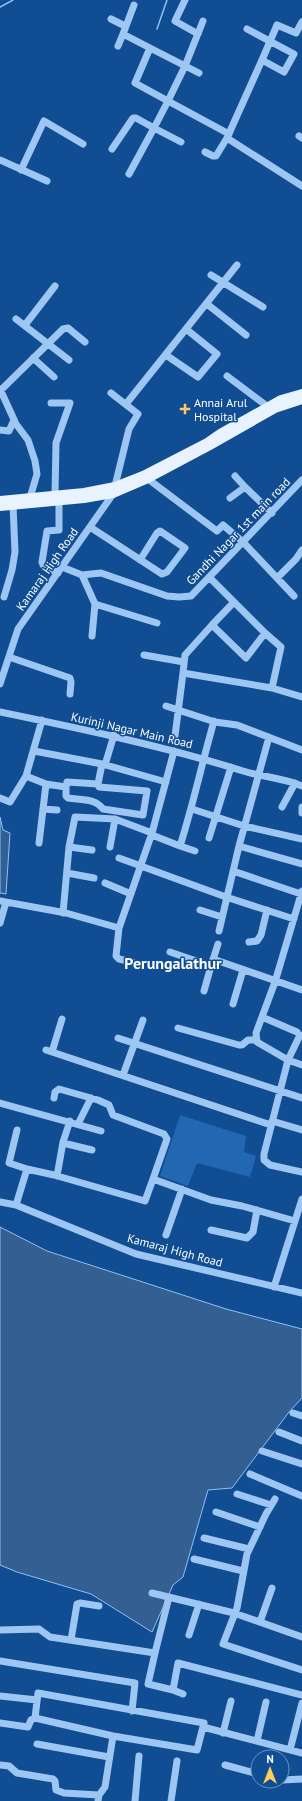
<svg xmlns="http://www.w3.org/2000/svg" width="302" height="1801" font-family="'PT Sans',sans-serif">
  <rect width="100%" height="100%" fill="#104d92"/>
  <!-- green -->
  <path fill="#2267b2" d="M180,1115L246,1136L244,1152L256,1156L250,1177L197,1163L188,1186L160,1176Z"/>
  <!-- water -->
  <path fill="#335f92" stroke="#8ec1f7" d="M0,817L3,830L10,833L6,894L0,893Z
    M0,1227L47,1251L226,1309L302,1329V1398L289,1412L232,1488L208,1490L183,1577L173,1585L152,1632L91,1594L17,1572L0,1565Z"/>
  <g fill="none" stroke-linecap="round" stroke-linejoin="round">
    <!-- stream -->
    <path stroke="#8ec1f7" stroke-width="1.5" d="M0,7L13,0
      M157,29L167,0"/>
    <!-- minor -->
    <path stroke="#9dc6f3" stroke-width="7" d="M185,0L175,21L198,34
      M134,5L123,34L150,48L135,83L168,101L154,128L181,142
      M111,19L125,26
      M203,21L185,66L168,101L229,134
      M118,46L123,34
      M150,48L199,73
      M262,60L277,25L296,33L302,22
      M299,136L302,138
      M227,138L302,186
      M112,149L133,118H136L154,128L129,174
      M205,152L213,156H216L227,138L262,60L284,72L294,54L247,29
      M0,160L47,181
      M21,170L44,121L83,144
      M211,275L263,307
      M207,304L246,335
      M16,319L69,360
      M25,325L55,286
      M166,355L198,377L217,354L186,329
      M33,358L54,377
      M227,376L267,406
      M0,389L16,424L28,440L35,461L37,474L29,501
      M1,390L63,329L68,328L85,342
      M51,403H70L56,443L55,494
      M126,404L237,265
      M0,430L9,431L14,420
      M235,476L245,487
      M148,479L217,531L223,525L243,542L294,596
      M230,498L245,487L272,513
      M90,527L162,574L167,572L185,548L160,531L157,533L140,560
      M62,567L82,575L95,604L157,623
      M58,573L43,565L42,562L47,531L59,530V501
      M82,575L101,573L167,596L179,597L191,596L302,480
      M209,577L265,633L246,658L212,625L185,655L183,673L272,688L302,697
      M277,578L296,559L302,550
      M4,597L12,570L15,552L13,505
      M212,625L234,602
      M265,633L281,647L272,688
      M92,636L95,604
      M144,655L184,662
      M9,657L70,678L71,682L70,694
      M0,684L18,629L113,494L129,429L138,414L111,393
      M166,706L215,722L237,725L302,750
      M0,712C82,729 163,746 243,771C262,777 284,778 302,786
      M175,736L183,673
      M34,751L102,764L166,782
      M105,765L114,735
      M26,776L46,784L39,843
      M46,784L66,787V796L68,798C81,800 95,798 103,809L143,815L147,791L99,787L98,784L102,764
      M66,787L67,782L98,784
      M0,798L10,802L26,776L42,720
      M282,807L295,783
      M302,807V813
      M43,809L57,810
      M192,809L244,826L302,839
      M152,835L180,846C193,805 202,763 214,721
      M209,838L231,767
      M180,846L195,851
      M239,846L302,864
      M69,847L92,850
      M110,847L115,819
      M119,858L226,897L294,919
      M233,871L301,894
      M67,873L94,878
      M105,883L131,894
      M0,901L66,913L119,928
      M200,910L222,917
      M63,913L69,847L75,817L115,819L152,833
      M0,923L6,902
      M219,931L239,846L269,737
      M249,942L257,941L261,935L267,910
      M170,952L211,966L218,944
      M213,959L302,990
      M132,962L119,959L116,956L119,928L152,833L174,751
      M204,991L211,966
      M233,1004L243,970
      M262,1017L297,1032
      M178,1028L239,1045H242L248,1040H254L256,1037
      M300,1035L288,1060L257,1042L256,1033L275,982L302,891
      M118,1038L302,1098
      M46,1050L271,1125
      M52,1052L62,1019
      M302,1065L288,1060L264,1154V1160L270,1165L302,1172
      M123,1075L143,1020
      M54,1098L55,1092L59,1089L98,1100L109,1105L113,1115L164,1134L167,1139L153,1179
      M0,1103L101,1131
      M272,1121L302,1130
      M78,1124L91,1098
      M17,1130L9,1163L27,1169
      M63,1143L92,1150
      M57,1176L63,1142L70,1121
      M0,1202L16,1205L136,1254L302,1293
      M16,1205L27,1169L54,1175L145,1201L153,1179L211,1200L242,1206L295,1221
      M211,1230L247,1238L253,1232L257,1210
      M166,1235L182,1189
      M274,1287L302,1199
      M293,1413L302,1416
      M279,1432L302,1441
      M262,1451L302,1464
      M250,1474L302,1496
      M237,1494L271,1505
      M275,1499L266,1514L247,1554L237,1608L223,1644L302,1670
      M216,1512L260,1527
      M204,1538L249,1549
      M194,1559L243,1571
      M152,1593L234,1613L302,1637
      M260,1622L272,1588
      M0,1630L39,1629L50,1637L155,1653L148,1684L173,1690L183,1694
      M189,1635L199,1604
      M71,1640L77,1604L80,1603L99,1606
      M155,1653L169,1597
      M0,1661L135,1683L132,1711
      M173,1690L178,1663L302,1695
      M0,1696L37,1700
      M0,1723L28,1727L31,1720L35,1718L38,1693L204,1723L197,1750L113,1736L35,1718
      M203,1727L302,1753
      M223,1733L231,1701
      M257,1741L266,1702
      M37,1744L109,1757
      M290,1750L302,1703
      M0,1765L9,1766L17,1773L53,1779L55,1781L56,1790L64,1793L99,1795
      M225,1765L258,1774
      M282,1780L302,1779
      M98,1801L99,1795L105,1787L113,1736
      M135,1801L139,1756
      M171,1801L177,1761"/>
    <!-- major -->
    <path stroke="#e9f2ff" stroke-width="8" d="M0,500L84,492L115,486L143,475L207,442L220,433L281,399L302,393
      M0,507L84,499L113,494L148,479L210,446L275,409L302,400"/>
  </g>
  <!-- markers -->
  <path fill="#ffcc5f" stroke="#104d92" stroke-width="1.5" d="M183 403h4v4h4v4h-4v4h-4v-4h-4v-4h4z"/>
  <g text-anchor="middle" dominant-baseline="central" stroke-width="3" stroke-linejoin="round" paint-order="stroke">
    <!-- poi labels -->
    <g font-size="12" fill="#fff" stroke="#104d92" text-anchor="start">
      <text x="194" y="402">Annai Arul<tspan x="194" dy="14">Hospital</tspan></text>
    </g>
    <!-- street labels -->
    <g font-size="12" fill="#fff" stroke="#104d92">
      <text transform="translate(238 531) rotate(-46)">Gandhi Nagar 1st main road</text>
      <text transform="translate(47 569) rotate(-55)">Kamaraj High Road</text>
      <text transform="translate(132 730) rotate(13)">Kurinji Nagar Main Road</text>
      <text transform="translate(175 1250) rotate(15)">Kamaraj High Road</text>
    </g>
    <!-- district labels -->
    <g font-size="16" font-weight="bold" fill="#fff" stroke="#104d92">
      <text x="173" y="963">Perungalathur</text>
    </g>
  </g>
  <!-- north arrow -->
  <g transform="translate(270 1769)"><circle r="19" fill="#104d92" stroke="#7094be"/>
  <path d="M0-3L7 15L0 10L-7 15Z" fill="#ffcc5f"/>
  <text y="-6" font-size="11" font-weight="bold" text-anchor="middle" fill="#ffffff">N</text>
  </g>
</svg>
